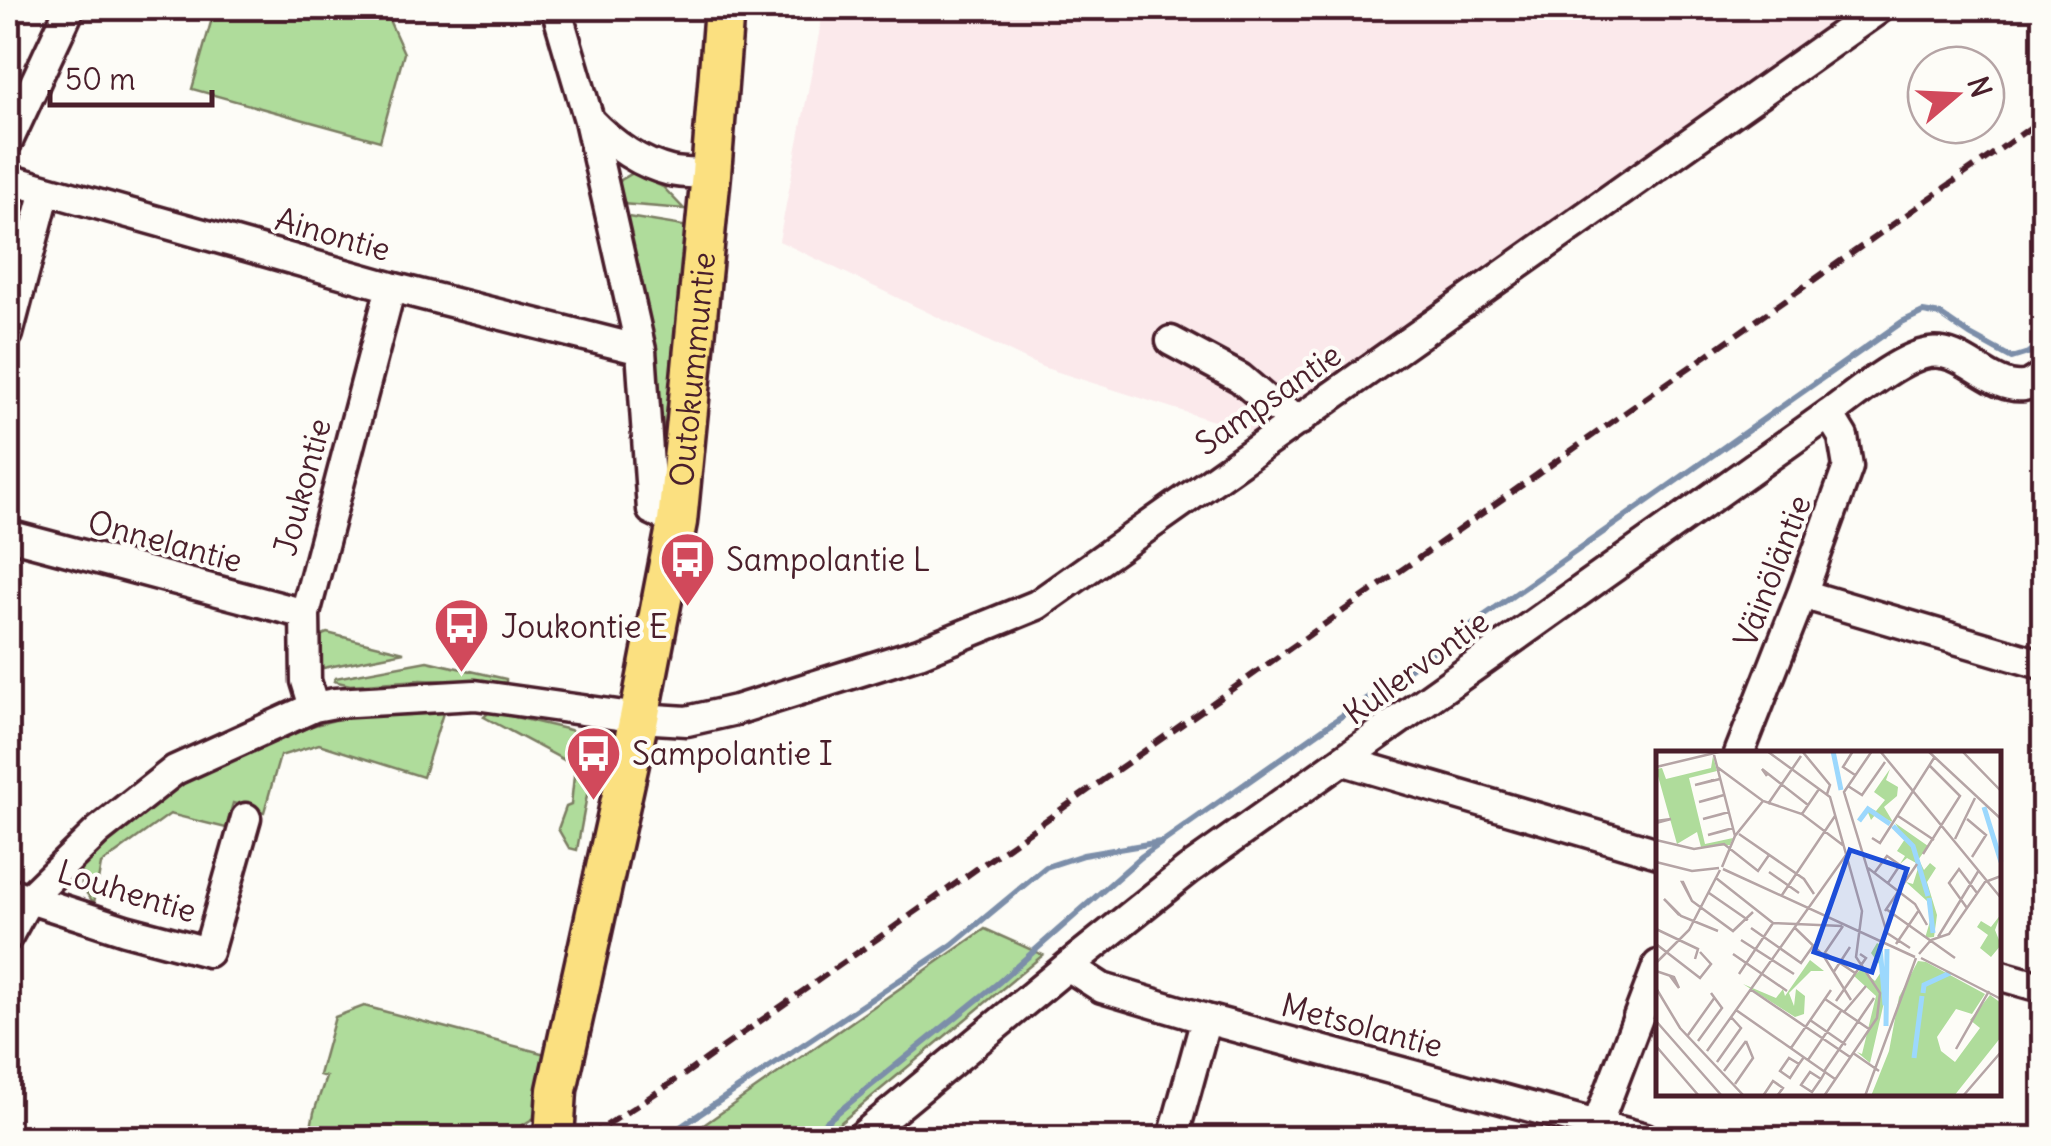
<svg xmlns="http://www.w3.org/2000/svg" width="2051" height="1146" font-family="Delius,sans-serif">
  <rect width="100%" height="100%" fill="#fdfcf7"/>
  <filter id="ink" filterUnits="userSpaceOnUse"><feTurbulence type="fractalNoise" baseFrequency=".01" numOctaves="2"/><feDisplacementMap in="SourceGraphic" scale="20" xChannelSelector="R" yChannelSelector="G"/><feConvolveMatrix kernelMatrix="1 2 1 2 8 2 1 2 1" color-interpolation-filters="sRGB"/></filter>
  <g filter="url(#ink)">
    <!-- built -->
    <path fill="#fbe9eb" d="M824,8H1870L1258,435L1042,367L779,241Z"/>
    <!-- green -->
    <path fill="#afdc9b" stroke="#7c7e63" stroke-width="2.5" d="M215,8H380L385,11L404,53L380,141L192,89Z
      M633,173L663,187L684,209L622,204L616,189L621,180Z
      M628,217L689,227L664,488L625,222Z
      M327,633L404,652L323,668L314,648L320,636Z
      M427,661L506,679V683L420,680L350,685L334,681L335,678Z
      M408,708H437L443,713L423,777L319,744L280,756L264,812L233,803L226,828L170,814L101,864L94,903L82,887L81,868C135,799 253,738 339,719C361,714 385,712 408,708Z
      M490,711L570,730L592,742L589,784L577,850L569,848L558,829L566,807L571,805L575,766L484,717Z
      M985,929L1043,955L822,1138H685Z
      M364,1006L549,1055L539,1115L501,1138H309L314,1112L326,1077L319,1075L335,1017Z"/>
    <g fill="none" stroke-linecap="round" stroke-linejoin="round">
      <!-- stream -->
      <path stroke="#7b8ea9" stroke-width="6" d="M670,1134L952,945L1046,867L1083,855L1160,842
        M513,1138L532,1127
        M806,1138L998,983L1141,857L1902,322L1923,312L1941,315L1970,335L2012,358L2028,353L2044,341"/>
      <defs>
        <path id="minor" d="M556,8L589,120L641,350L652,510L677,522
          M589,120C611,143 638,163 670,171C683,174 698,173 711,174
          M8,141L70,8
          M8,179L391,287L641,350
          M8,334L46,190
          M1171,341L1240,378L1273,406L1300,420
          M8,535L305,614
          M1802,594L2044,665
          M314,707L306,681L305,614L391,287
          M1739,754L1802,594L1848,467L1843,437L1829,414
          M1344,761L1658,853
          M8,892L125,930L208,952L246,818
          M8,936L29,898L98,831L175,770L314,707L335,703L475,695L639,718L687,721L736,710L919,653L1037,605L1880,8
          M1068,966L1102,988L1206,1019L1645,1138
          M1998,975L2044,988
          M860,1138L1068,966L1188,870L1829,414C1854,396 1900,357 1929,353C1964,347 1989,390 2024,386C2031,385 2037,379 2044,375
          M1173,1138L1206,1019
          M1595,1138L1597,1125L1658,965"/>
        <g id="major">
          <path id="s1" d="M554,1138L557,1090L639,718L677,522L711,174L724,8"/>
        </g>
      </defs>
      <!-- minor casing -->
      <use href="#minor" stroke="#4a1f2b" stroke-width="35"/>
      <!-- major casing -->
      <use href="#major" stroke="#4a1f2b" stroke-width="45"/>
      <!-- minor -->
      <use href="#minor" stroke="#fdfcf7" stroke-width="28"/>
      <!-- major -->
      <use href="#major" stroke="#fbe080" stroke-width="38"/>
      <!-- rail -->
      <path stroke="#4a1f2b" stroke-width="6" stroke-dasharray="15 8" stroke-linecap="butt" d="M587,1138L685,1074L2044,118"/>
    </g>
  </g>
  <!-- icons -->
  <defs>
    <symbol id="bus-pin" viewBox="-11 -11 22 30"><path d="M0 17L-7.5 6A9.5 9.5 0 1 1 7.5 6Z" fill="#d1495b" stroke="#fdfcf7"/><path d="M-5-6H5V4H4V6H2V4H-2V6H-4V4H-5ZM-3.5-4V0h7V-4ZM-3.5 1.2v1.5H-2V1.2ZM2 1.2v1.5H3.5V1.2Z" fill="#fff"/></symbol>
  </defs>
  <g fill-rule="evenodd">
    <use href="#bus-pin" x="656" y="528" width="63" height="86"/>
    <use href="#bus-pin" x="430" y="594" width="63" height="86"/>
    <use href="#bus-pin" x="562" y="722" width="63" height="86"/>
  </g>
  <g text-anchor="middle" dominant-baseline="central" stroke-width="8" stroke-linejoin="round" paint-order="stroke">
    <!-- street labels -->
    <g font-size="32" fill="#4a1f2b" stroke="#fdfcf7">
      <text transform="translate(333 234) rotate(16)">Ainontie</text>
      <text stroke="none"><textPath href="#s1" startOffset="782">Outokummuntie</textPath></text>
      <text transform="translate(1268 399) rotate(-35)">Sampsantie</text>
      <text transform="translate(302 487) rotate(-75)">Joukontie</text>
      <text transform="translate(165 541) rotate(15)">Onnelantie</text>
      <text transform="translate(1772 571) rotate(-69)">Väinöläntie</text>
      <text transform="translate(1416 667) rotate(-36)">Kullervontie</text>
      <text transform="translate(127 891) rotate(17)">Louhentie</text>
      <text transform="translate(1362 1025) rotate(15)">Metsolantie</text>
    </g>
    <!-- poi labels -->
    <g font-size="32" fill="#4a1f2b" stroke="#fdfcf7" text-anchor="start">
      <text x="726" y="559">Sampolantie L</text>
      <text x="501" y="626">Joukontie E</text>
      <text x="632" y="753">Sampolantie I</text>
    </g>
  </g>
  <!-- overview -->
  <g transform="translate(1656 751)">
    <rect width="345" height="345" fill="#fdfcf7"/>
    <path d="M57,5L61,20L33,27L49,93L77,87L74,94L45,96L41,81L21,93L0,18L6,17L10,28L55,17ZM234,18L230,29L242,36L241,45L228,56L237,71L219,64L215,69L211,59L203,69L212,56L220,60L229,49L218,41ZM239,72L272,95L260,112L251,107L244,113L249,105L241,100L249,88ZM264,111L268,119L274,112L280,117L271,131L281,164L278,186L269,187L275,167L271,150L250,131L257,133ZM345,163L339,179L345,194L335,206L324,197L332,184L321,176L325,170L335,176ZM221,192L223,193L227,215L229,247L214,312L201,301L206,303L220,245L198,225L205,218L219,230L227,218L215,202ZM154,209L168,220H155L133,242L138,255L140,238L149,245L148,263L139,266L87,233L120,247L127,238L129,245ZM262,210L270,211L329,243L316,263L300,258L281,286L285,300L299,311L324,277L314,269L334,244L345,252V286L298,345H215L233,300L243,246Z" fill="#afdc9b"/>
    <path fill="none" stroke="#9cd8fd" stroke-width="5" d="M177,0L185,39M328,56L345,111M203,70L212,58L234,73M237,75L257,95L272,145M273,147L277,182M224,196L229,254M267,242L268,234L294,222M230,275L231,198M258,307L266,245"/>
    <path fill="none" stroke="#b5a4a5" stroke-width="2.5" d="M57,0L79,85M111,0L174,46L206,160L200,206L224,242L221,267L168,345M146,0L174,34L171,43M197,0L187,16L199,24M216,0L188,41L231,182L254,197M224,0L345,147M272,0L345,68M306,0L345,40M0,16L67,0M61,16L107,50L146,63L188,95M111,25L106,18L152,54M58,29L39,34L64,28M192,35L206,44L229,11M62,46L43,51L68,44M112,53L145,5M66,63L47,68L73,61M146,63L163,38M242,65L278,89M311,68L330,84L316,106M0,70L15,68L0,72M71,79L52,84L77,77M83,83L148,128L158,143M216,87L224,92L278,7M299,88L319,47M0,89L38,98L68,93L102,120L113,104M267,103L304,45L274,15M0,111L36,120L63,117M66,116L79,85L107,50M212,117L259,153L271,174M67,118L259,206M113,121L143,142M219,121L231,105L244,114L232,132M60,127L117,172L186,175M53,142L92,169M126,144L179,65M36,150L26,131H27L36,150L77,180L97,161M311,157L293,132L303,118L321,142M230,158L299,207M229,160L261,113M23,164L8,148L25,165L62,180M138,176L167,204L195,249M95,177L145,212L157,195M0,178L42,198L39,208M282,186L323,119M85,189L138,223M0,193L44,227L55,213L44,201M240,193L263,159M169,202L199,222M77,203L131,240M168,203L187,175M263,203L275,189L293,183L329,131L345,125M265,207L345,248M0,212L33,179L64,119M0,220L18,226L23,237L14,225M177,222L194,196M83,223L117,172M0,237L24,277L88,345M94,238L194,306M169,248L213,278M180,250L210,207L204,203M80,259L179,328M188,261L210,235M154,269L190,294M0,270L66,345M32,284L59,246M42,290L66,257L55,242M0,295L43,345M135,297L175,239M300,298L333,240M51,300L190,104M197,302L223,320M152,309L185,260M61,311L85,277L75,266M143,313L133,307L124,320L134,327L143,313L148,306M68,320L90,290M165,328L154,321L145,334L156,341L165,328L169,321V319L218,247M79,333L97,307L90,290M107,345L117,330L127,337L121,345M209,345L260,207M307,345L345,301"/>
    <path fill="#1d4ed8" fill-opacity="0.15" stroke="#1d4ed8" stroke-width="5" d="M194,99L251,118L216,221L158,201Z"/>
    <rect width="345" height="345" fill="none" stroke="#4a1f2b" stroke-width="5"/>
  </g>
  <!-- margin -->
  <rect width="2051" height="1146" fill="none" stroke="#fdfcf7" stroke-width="40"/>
  <rect x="20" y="20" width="2011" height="1106" fill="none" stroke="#4a1f2b" stroke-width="4" filter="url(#ink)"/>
  <!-- north arrow -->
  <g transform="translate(1956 95) rotate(71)"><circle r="48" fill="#fdfcf7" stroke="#b5a4a5" stroke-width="2.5"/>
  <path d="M0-8L18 38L0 25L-18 38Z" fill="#d1495b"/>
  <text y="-15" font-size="28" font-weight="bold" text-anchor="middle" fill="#4a1f2b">N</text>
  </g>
  <!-- scale -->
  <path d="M50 90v15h162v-15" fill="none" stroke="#4a1f2b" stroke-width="5"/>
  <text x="65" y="90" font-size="30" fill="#4a1f2b" stroke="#fdfcf7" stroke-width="8" paint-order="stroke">50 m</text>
</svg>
